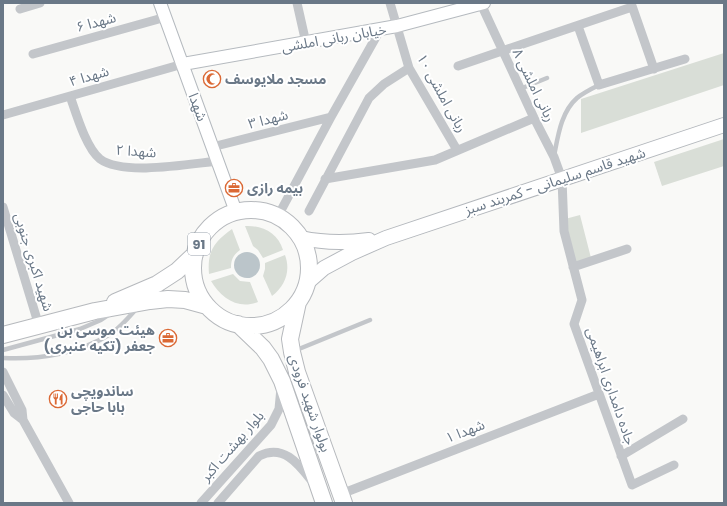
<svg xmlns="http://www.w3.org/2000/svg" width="727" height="506" font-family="Poppins,'Noto Sans Arabic',sans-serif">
  <rect width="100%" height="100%" fill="#f9f9f7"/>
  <!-- green -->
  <path fill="#d9ded7" d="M724,53V85L581,133V99Z
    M724,139V166L662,186L654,162Z
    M580,215L591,258L576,262L565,219Z
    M245,226C262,225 278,233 283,250L263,258L258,250L253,246Z
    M232,229L240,250C233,255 231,260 231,268L209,274C207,251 214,242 232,229Z
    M285,255C291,271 285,286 272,296L263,276L265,269V263Z
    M233,274L240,281L250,282L258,302C238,310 221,298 211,281Z"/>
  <!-- water -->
  <path fill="#bbc5ca" d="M234 265a13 13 0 1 1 26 0a13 13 0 1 1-26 0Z"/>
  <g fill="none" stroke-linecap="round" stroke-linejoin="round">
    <defs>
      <path id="secondary" d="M160,3L236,212
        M183,64L397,26L484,3"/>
      <path id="primary" d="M301,238C324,243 346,243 369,240
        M308,282L324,268L352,253L386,238L724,125"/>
      <path id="highway" d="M193 268a58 58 0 1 1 116 0a58 58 0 1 1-116 0Z
        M115,302L157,284L177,271L195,254
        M298,302L290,339L292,352L297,372L344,503
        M238,324L263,348L271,359L282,381L324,503
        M3,335L95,311L150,301L168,299L185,300L207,306"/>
    </defs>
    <!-- secondary casing -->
    <use href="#secondary" stroke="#b5babf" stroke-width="14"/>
    <!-- primary casing -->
    <use href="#primary" stroke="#b4b8bd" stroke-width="16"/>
    <!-- highway casing -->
    <use href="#highway" stroke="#b6b9bd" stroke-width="18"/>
    <!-- lane -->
    <path stroke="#c3c6ca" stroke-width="4.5" d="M520,89L547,78
      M554,156C558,136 561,112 577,98C583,93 591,89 599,85
      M3,350L80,329L101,320L110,314
      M294,351L370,320
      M3,358C40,360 81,353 112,333C122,326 130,316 138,307"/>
    <!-- street -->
    <path stroke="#c3c6ca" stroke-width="9" d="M297,3L306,43
      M390,3L409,68L457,150
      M631,3L654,69
      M481,4L534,118L554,157L562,179L564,231L582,300L574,324L632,485L674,465
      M20,9L40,3
      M578,26L599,85L685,59
      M33,54L166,17
      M458,66L632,7
      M70,96C76,113 86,148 100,159C123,176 189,164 218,161
      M3,115L183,64
      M212,147L331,117
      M325,179L435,160L534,118
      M3,207L39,326
      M309,211L369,98L384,84L409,68
      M278,216L331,117L380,30
      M573,267L627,249
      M3,372L22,410L23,420L69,503
      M3,395L14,413L23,420
      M621,456L683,419
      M341,494L599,394
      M201,503L271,425L279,409L281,388
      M218,503L259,456C283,444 298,463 311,480"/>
    <!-- secondary -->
    <use href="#secondary" stroke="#fff" stroke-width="12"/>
    <!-- primary -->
    <use href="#primary" stroke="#fff" stroke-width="14"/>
    <!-- highway -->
    <use href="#highway" stroke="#fff" stroke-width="16"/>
  </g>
  <!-- icons -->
  <defs>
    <symbol id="mosque-ring" viewBox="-11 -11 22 22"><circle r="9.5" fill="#fff" stroke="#db6935" stroke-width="1.5"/><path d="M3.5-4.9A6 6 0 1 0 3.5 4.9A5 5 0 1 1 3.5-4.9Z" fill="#db6935"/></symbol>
    <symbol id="office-ring" viewBox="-11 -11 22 22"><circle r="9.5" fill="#fff" stroke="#db6935" stroke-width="1.5"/><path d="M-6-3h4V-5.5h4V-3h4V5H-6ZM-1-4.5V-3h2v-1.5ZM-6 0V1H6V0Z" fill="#db6935"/></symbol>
    <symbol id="restaurant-ring" viewBox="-11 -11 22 22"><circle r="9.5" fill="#fff" stroke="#db6935" stroke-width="1.5"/><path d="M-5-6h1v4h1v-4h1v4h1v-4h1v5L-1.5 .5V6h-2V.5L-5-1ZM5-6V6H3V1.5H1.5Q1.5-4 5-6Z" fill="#db6935"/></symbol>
  </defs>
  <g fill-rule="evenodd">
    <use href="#mosque-ring" x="202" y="69" width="20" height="20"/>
    <use href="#office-ring" x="224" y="178" width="20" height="20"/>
    <use href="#office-ring" x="158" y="328" width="20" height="20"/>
    <use href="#restaurant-ring" x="48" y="389" width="20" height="20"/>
  </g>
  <g text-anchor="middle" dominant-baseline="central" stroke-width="4" stroke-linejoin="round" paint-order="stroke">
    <!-- shield labels -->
    <rect fill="#fff" stroke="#97a0ab" stroke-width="1" x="188" y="233" width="22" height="22" rx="3"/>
    <g font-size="13" font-weight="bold" fill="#6a7887">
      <text x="199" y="244">91</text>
    </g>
    <!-- street labels -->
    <g font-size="14" fill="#6a7887" stroke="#fff">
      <text transform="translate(96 22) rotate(-15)">شهدا ۶</text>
      <text transform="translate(334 38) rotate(-10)">خیابان ربانی املشی</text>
      <text transform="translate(89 76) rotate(-16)">شهدا ۴</text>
      <text transform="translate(534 85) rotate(64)">ربانی املشی ۸</text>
      <text transform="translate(442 93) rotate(61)">ربانی املشی ۱۰</text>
      <text transform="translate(198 107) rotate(70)">شهدا</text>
      <text transform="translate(268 119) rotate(-14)">شهدا ۳</text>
      <text transform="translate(136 151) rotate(4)">شهدا ۲</text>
      <text transform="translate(555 181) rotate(-18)">شهید قاسم سلیمانی - کمربند سبز</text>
      <text transform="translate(34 262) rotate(73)">شهید اکبری جنوبی</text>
      <text transform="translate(611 386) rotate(71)">جاده دامداری ابراهیمی</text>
      <text transform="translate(310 403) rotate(71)">بولوار شهید فرودی</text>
      <text transform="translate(465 431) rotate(-21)">شهدا ۱</text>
      <text transform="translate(232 446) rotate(-49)">بلوار بهشت اکبر</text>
    </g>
    <!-- poi labels -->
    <g font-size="14" font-weight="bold" fill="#6a7887" stroke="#fff" text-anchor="start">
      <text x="225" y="79">مسجد ملایوسف</text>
      <text x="247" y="188">بیمه رازی</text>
      <text x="155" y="330" text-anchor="end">هيئت موسی بن<tspan x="155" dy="16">جعفر (تکیه عنبری)</tspan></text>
      <text x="71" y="391">ساندویچی<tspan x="71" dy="16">بابا حاجی</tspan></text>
    </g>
  </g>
  <!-- border -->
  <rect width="727" height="506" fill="none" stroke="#6a7887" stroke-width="8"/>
</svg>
